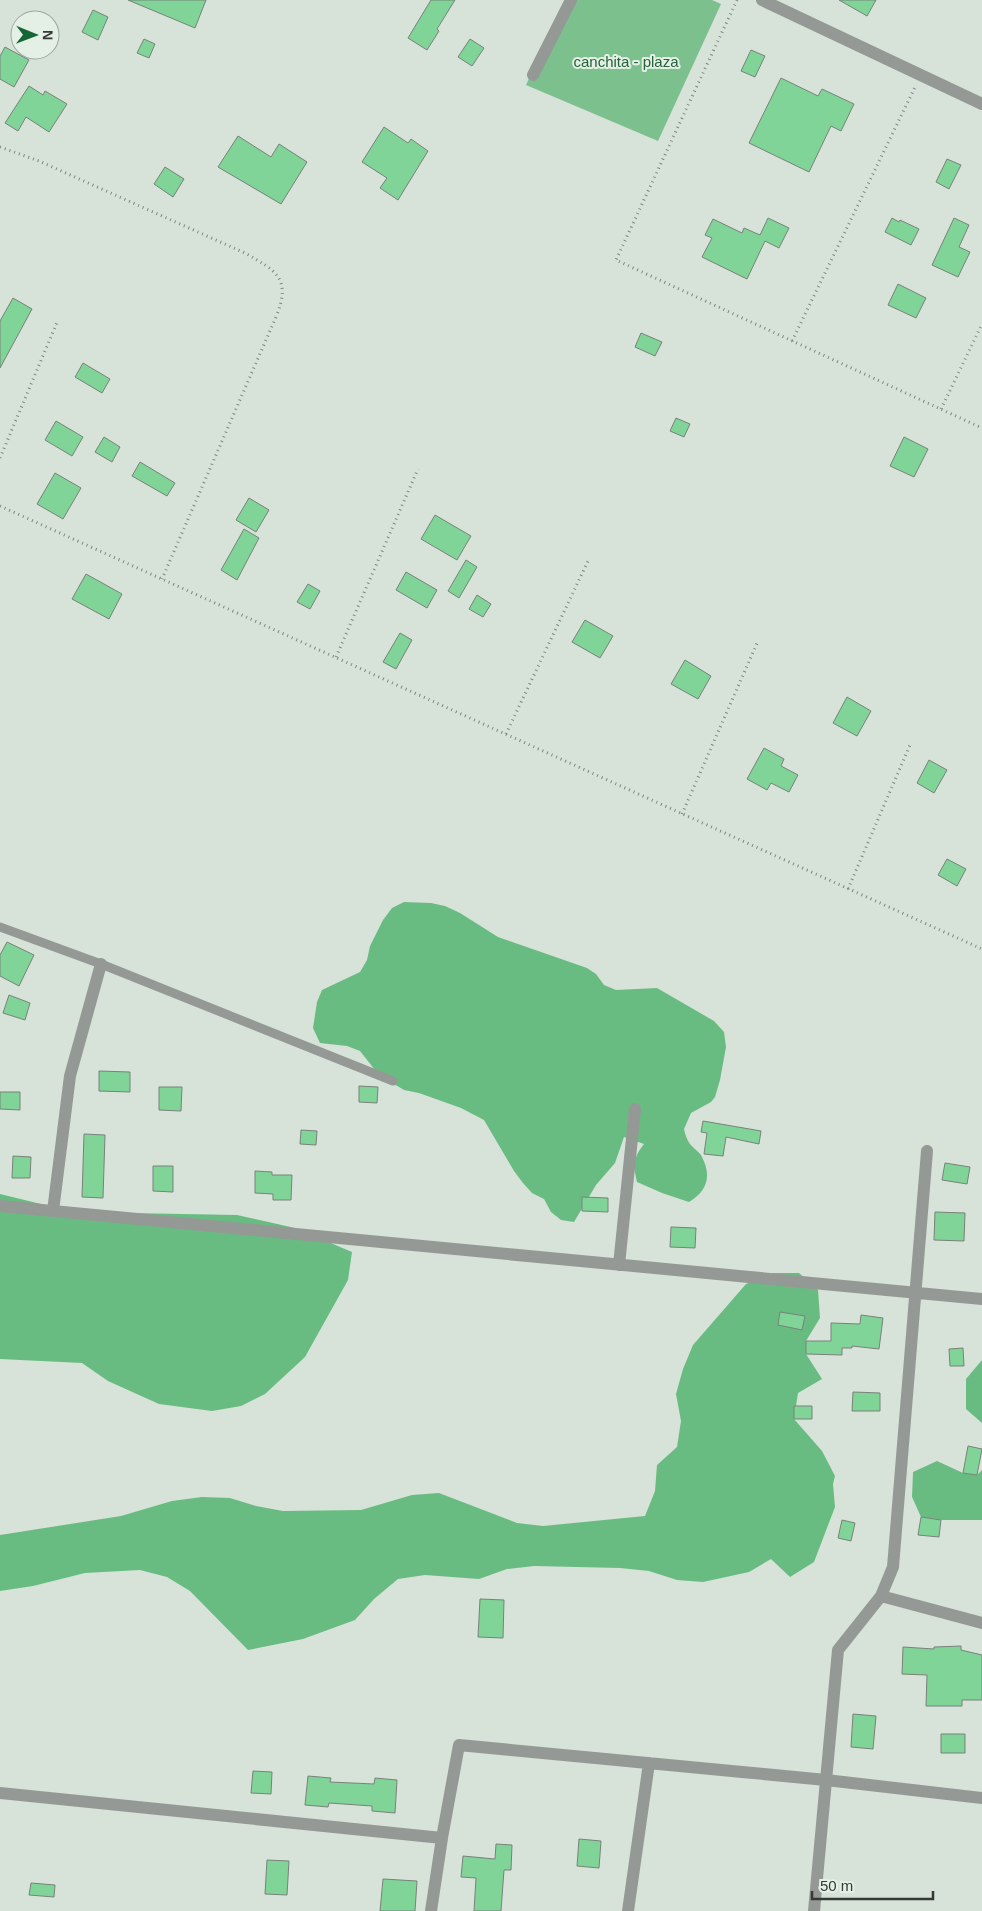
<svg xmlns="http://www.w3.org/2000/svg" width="982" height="1911" font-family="Helvetica,sans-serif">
  <rect width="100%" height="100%" fill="#d7e2d9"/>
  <!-- green -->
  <path fill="#7cc08e" d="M566,0H712L721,4L658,141L526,85Z"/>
  <!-- forest -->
  <path fill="#69bc81" d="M404,902L431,903L445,906L460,913L498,937L587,968L596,974L604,985L616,990L657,988L714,1021L724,1032L726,1047L720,1080L715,1097L711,1102L691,1113L684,1129C685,1134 687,1140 690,1144C693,1148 698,1151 701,1155C712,1175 708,1191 689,1202L662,1193L637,1182C633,1165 633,1158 644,1144L624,1137L615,1163L596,1185L574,1222L561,1220L551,1212L544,1199L532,1193L523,1183L514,1171L484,1120L461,1108L419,1093L404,1090L379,1075L360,1051L347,1046L320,1043L313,1028L317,1002L322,990L360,972L367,960L370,946L383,920L392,908Z
    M0,1194L74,1212L237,1215L295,1228L352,1252L348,1280L305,1357L265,1394L241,1406L212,1411L159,1404L108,1381L82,1363L0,1359Z
    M773,1273H799L818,1290L820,1318L806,1341V1354L822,1379L798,1393L794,1419L822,1451L835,1476L833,1484L835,1507L814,1562L790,1577L771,1559L749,1572L703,1582L677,1580L649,1571L620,1568L534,1566L507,1569L479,1579L425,1575L398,1579L374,1599L355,1620L303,1639L248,1650L190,1591L167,1577L140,1570L85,1573L33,1586L0,1591V1535L121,1516L172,1501L202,1497L230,1498L256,1506L283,1511L361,1510L412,1495L439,1493L517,1523L543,1526L645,1516L655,1491L657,1465L677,1447L681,1421L676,1394L683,1369L693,1345L746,1284Z
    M982,1360V1423L966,1409V1379Z
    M937,1461L963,1473L977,1475L982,1470V1520H941L921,1517L912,1497L913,1472Z"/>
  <!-- building -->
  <path fill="#80d498" stroke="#78827a" d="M128,0H206L195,28Z
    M431,0H455L437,29L439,31L427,50L408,38Z
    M839,0H876L867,16Z
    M93,10L108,17L98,40L82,32Z
    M144,39L155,44L149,58L137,53Z
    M470,39L484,48L472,66L458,57Z
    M5,47L29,60L14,87L0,79V56Z
    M751,50L765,56L755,77L741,71Z
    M781,78L818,96L822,89L854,104L841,131L831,126L809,172L749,143Z
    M29,86L43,95L45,91L67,104L49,132L26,117L18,131L5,123Z
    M384,127L408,143L411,139L428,151L398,200L380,188L387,178L362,162Z
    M238,136L271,157L279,144L307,162L281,204L218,167Z
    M947,159L961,165L949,189L936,182Z
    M165,167L184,179L173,197L154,184Z
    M768,218L789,228L779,248L765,241L747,279L702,257L712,238L705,235L713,219L742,233L744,228L760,235Z
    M892,218L899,222L900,220L919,229L911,245L885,232Z
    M954,218L969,225L959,247L970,252L958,277L932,265Z
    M898,284L926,298L916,318L888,305Z
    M13,298L32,309L0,368V321Z
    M641,333L662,342L655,356L635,347Z
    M83,363L110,379L102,393L75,377Z
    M676,418L690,424L684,437L670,431Z
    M56,421L83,437L72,456L45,440Z
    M104,437L120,447L112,462L95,452Z
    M904,437L928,449L914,477L890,466Z
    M140,462L175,483L167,496L132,476Z
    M55,473L81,488L63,519L37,504Z
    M249,498L269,510L256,532L236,520Z
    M435,515L471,536L457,560L421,539Z
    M244,529L259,538L237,580L221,570Z
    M466,560L477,567L459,598L448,591Z
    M406,572L437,590L427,608L396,590Z
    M86,574L122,594L109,619L72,599Z
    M308,584L320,591L310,609L297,602Z
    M477,595L491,604L483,617L469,609Z
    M585,620L613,636L600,658L572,642Z
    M400,633L412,640L396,669L383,662Z
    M685,660L711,676L698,699L671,684Z
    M847,697L871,711L857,736L833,723Z
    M764,748L784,759L781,766L798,775L789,792L771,783L767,790L747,779Z
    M929,760L947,770L934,793L917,783Z
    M947,859L966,869L957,886L938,875Z
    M7,942L34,955L19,986L0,976V955Z
    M9,995L30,1003L25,1020L3,1013Z
    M99,1071L130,1072V1092L99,1091Z
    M359,1086L378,1087L377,1103L359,1102Z
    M159,1087H182L181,1111L159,1110Z
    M0,1092H20V1110L0,1109Z
    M703,1121L761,1131L759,1144L726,1137L723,1156L704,1154L707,1133L701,1132Z
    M301,1130L317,1131L316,1145L300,1144Z
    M84,1134L105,1135L103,1198L82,1197Z
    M13,1156L31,1157L30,1178H12Z
    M945,1163L970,1167L967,1184L942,1180Z
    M153,1166H173V1192L153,1191Z
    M255,1171L272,1172V1175H292L291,1200H273V1194L255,1193Z
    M582,1197L608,1198V1212L582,1211Z
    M935,1212L965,1213L964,1241L934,1240Z
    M671,1227L696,1228L695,1248L670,1247Z
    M780,1312L805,1316L802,1330L778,1325Z
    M861,1315L883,1318L879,1349L852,1346V1348H842V1355L806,1354V1341H831V1323L860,1324Z
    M963,1348L964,1366H950L949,1349Z
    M853,1392L880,1393V1411H852Z
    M794,1406H812V1419H794Z
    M968,1446L982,1449L977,1475L963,1473Z
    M921,1517L941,1520L939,1537L918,1535Z
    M842,1520L855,1523L851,1541L838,1538Z
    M480,1599L504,1600L503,1638L478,1637Z
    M961,1646V1650L982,1655V1700H962V1706H926L927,1675L902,1674L903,1647L934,1649V1647Z
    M853,1714L876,1716L873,1749L851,1747Z
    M941,1734H965V1753H941Z
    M253,1771L272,1772L271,1794L251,1793Z
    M308,1776L331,1778L330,1782L374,1784L375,1778L397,1780L395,1813L372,1811V1806L329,1803L328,1807L305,1805Z
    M579,1839L601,1841L599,1868L577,1866Z
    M496,1844L512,1845L511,1870H504L501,1911H474L476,1878L461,1877L463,1856L495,1859Z
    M267,1860L289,1861L287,1895L265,1894Z
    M383,1879L417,1881L415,1911H380Z
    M31,1883L55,1885L54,1897L29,1895Z"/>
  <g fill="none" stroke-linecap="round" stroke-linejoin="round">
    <!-- path -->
    <path stroke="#7f8780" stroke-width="3" stroke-dasharray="1 4" stroke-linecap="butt" d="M737,0L616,260L982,428
      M0,147L39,161L245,253C276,271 292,278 276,317L162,579
      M792,341L915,87
      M941,409L982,324
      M0,458L58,320
      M0,506L982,949
      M336,657L418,469
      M506,734L589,559
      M682,814L758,641
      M848,889L910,745"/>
    <!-- service -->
    <path stroke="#949995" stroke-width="9" d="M0,927L101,964L393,1081"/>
    <!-- minor -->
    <path stroke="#949995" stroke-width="12" d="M762,0L982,104
      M533,75L571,0
      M0,1206L982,1299
      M53,1211L70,1076L101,964
      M619,1265L635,1109
      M881,1596L982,1623
      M0,1793L442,1838
      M431,1911L442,1838L459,1745L826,1780L982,1798
      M628,1911L649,1763
      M814,1911L838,1650L881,1596L893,1567L927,1151"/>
  </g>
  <g text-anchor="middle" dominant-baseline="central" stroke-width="4" stroke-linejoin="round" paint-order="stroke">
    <!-- park labels -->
    <g font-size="15" fill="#26613a" stroke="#e4f0e6">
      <text x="626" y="61">canchita - plaza</text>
    </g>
  </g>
  <!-- north arrow -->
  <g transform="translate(35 35) rotate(91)"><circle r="24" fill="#e4f0e6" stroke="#9ea79f"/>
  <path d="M0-4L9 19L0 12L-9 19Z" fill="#156635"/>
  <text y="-8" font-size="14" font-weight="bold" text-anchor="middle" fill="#343935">N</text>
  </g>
  <!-- scale -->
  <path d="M812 1891v8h121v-8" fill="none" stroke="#343935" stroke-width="2.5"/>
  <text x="820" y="1891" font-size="15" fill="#343935" stroke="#e4f0e6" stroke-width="4" paint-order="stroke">50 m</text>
</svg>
